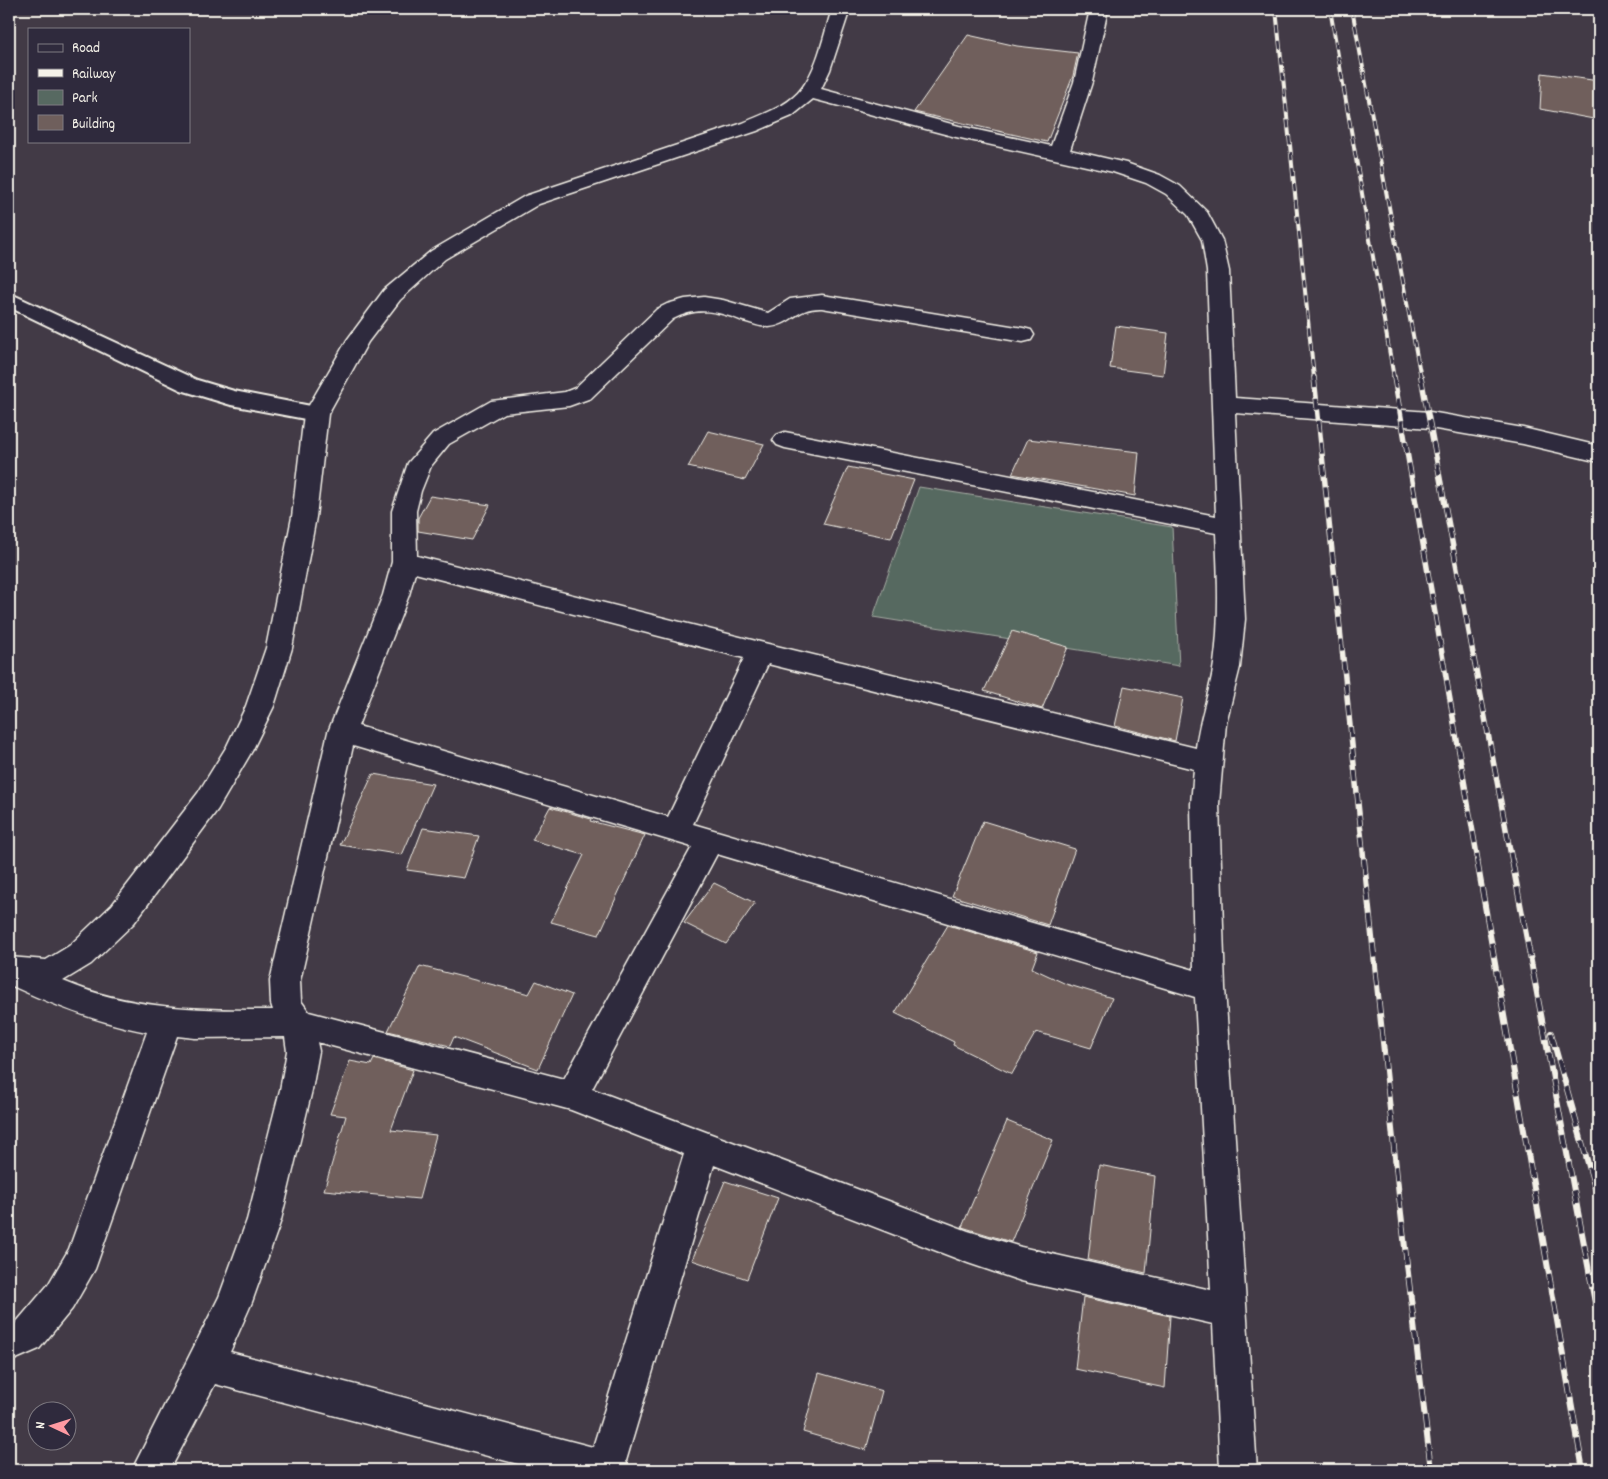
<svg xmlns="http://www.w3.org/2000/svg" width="1608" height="1479" font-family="Dekko,sans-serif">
  <rect width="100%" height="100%" fill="#423a46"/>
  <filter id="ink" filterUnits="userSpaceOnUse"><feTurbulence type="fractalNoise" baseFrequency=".02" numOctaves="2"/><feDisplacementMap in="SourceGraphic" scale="10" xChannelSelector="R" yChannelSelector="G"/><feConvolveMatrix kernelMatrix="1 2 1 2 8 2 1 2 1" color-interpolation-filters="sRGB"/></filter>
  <g filter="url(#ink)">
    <!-- green -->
    <path fill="#576961" stroke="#a6ada4" d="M919,487L1172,527L1179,666L873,617Z"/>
    <!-- building -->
    <path fill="#6f5f5c" stroke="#f4f1e8" d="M968,35L1017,46L1078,53L1073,76L1047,142L914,112Z
      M1542,73L1599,81V120L1540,109Z
      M1116,326L1168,333L1163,375L1110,368Z
      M708,431L764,444L745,480L688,467Z
      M1028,439L1139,452L1135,496L1012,474Z
      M848,467L914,480L891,538L823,524Z
      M430,496L490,505L472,540L418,531V518Z
      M1012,631L1068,647L1042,709L984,691Z
      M1124,686L1183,698L1175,741L1115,726Z
      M373,774L433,784L402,855L340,845Z
      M550,807L591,819L590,821L645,835L599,935L551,922L584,855L532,840Z
      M983,821L1075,849L1048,925L952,896Z
      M423,828L479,836L464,878L407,870Z
      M714,883L755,903L726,944L684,923Z
      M948,925L1038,952L1032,968L1066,984L1112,998L1091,1048L1036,1032L1012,1074L953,1045L954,1042L895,1013Z
      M420,966L529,994L536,981L572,995L538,1069L454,1037L450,1046L388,1031Z
      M374,1059L413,1070L391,1130L436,1135L419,1199L324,1190L346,1116L330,1114L350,1061L371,1065Z
      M1007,1121L1053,1140L1011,1242L962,1227Z
      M1099,1165L1155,1176L1146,1273L1088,1260Z
      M725,1181L778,1198L747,1279L692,1260Z
      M1083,1297L1170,1316L1165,1388L1075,1369Z
      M819,1373L882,1391L866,1450L803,1432Z"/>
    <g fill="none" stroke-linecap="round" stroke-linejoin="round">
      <defs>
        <path id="lane" d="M9,293L197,380L234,391L316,407L324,409L327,414L324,419L316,421L231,405L181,390L9,307Z"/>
        <path id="street" d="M832,9H850L830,70L821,89L959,126L1051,146L1074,82L1090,9H1108L1092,82L1070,150L1126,163L1160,175L1180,186L1207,212L1222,240L1229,271L1235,398L1430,412L1523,428L1599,446V462L1523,444L1430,428L1235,413L1245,619L1240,667L1226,723L1219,804L1225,988L1257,1470H1220L1213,1324L1021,1281L968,1263L714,1165L626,1461L629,1470H541L215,1384L170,1470H132L219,1297L247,1220L280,1090L287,1051L285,1037L195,1038L177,1036L95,1269L72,1309L39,1349L9,1362V1327L14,1325L48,1285L69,1249L147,1032C99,1023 55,1006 10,985L9,957L46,960L69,946L112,905L198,793L227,746L246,706L266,648L292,517L304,414L347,340L384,290L431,251L525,196L743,123C763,114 789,106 802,88C818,67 824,34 832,9ZM813,99L956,137L1113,172L1146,183L1166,194L1188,215L1202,240L1207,271L1216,516L785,432L777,435L773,440L777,445L785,448L1216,533C1218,577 1220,620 1214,664C1210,693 1199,719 1196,748L760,642L417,556L416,511L421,491L431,466L449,444L504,413L569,406L591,398L673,319C697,306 718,311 743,321C751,323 760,327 769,327C792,325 796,307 822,308L1023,342L1031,340L1034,335L1031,330L1023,328L822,295L790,299L768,313L723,300L704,297L685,299L667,304L657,309L575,388L565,392L491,401L433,434L408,463L392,511V562L383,595L328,732L270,981L271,1004L273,1010C201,1010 131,1010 63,981L91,964L134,923L218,809L252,751L274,706L292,648L316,517L328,414L368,342L400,300L445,259L539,204L757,131L792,116ZM415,573L744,658L668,817L358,726L409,595ZM768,664L1194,769L1191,804L1194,970L693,824ZM353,746L692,847L564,1079L309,1012L301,1001L300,981ZM717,854L1195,997L1211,1290L1021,1247L968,1231L592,1089ZM317,1042L571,1110L684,1154L593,1447L230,1352L252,1302L281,1220L312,1090L319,1051Z"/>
      </defs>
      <!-- lane casing -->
      <use href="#lane" stroke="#f4f1e8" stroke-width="4"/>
      <!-- street casing -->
      <use href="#street" stroke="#f4f1e8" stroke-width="3"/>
      <!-- lane -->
      <use href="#lane" fill="#2f2a3d" fill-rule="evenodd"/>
      <!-- street -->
      <use href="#street" fill="#2f2a3d" fill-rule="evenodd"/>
      <defs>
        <path id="rail-far2" d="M1276,9L1314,378
          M1330,9L1394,378
          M1352,9L1421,378"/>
        <path id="rail-far1" d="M1314,377L1364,861
          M1394,377L1478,861
          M1421,377L1512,861"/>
        <path id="rail" d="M1364,860L1399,1196L1431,1470
          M1477,860L1583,1470
          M1512,860L1599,1324
          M1551,1033L1599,1202"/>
      </defs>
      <!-- rail-far2 casing -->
      <use href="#rail-far2" stroke="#f4f1e8" stroke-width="4"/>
      <!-- rail-far1 casing -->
      <use href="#rail-far1" stroke="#f4f1e8" stroke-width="5.5"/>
      <!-- rail casing -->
      <use href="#rail" stroke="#f4f1e8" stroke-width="6"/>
      <!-- rail-far2 -->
      <use href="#rail-far2" stroke="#2f2a3d" stroke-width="2.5" stroke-dasharray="8" stroke-linecap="butt"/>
      <!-- rail-far1 -->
      <use href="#rail-far1" stroke="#2f2a3d" stroke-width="4" stroke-dasharray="11" stroke-linecap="butt"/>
      <!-- rail -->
      <use href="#rail" stroke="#2f2a3d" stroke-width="4.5" stroke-dasharray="14" stroke-linecap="butt"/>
    </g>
  </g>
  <!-- margin -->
  <rect width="1608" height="1479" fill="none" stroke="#2f2a3d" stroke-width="30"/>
  <rect x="15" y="15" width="1578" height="1449" fill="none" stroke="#f4f1e8" stroke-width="2" filter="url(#ink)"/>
  <!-- legend -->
  <rect x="28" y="28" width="162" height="115" fill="#2f2a3d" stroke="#7e7a81"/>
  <rect x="38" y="44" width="25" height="8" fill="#2f2a3d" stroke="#7e7a81"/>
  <text x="72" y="52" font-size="15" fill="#f4f1e8">Road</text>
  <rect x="38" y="69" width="25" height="8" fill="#f4f1e8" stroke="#7e7a81"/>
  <text x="72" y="78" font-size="15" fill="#f4f1e8">Railway</text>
  <rect x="38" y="90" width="25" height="15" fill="#576961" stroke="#7e7a81"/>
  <text x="72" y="102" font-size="15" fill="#f4f1e8">Park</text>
  <rect x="38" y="115" width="25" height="15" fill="#6f5f5c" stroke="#7e7a81"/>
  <text x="72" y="128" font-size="15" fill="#f4f1e8">Building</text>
  <!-- north arrow -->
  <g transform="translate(52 1426) rotate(274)"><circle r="24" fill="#2f2a3d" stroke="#7e7a81"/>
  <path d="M0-4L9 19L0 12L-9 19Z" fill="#ff9aa2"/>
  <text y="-8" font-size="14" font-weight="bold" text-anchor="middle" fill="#f4f1e8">N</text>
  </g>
</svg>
